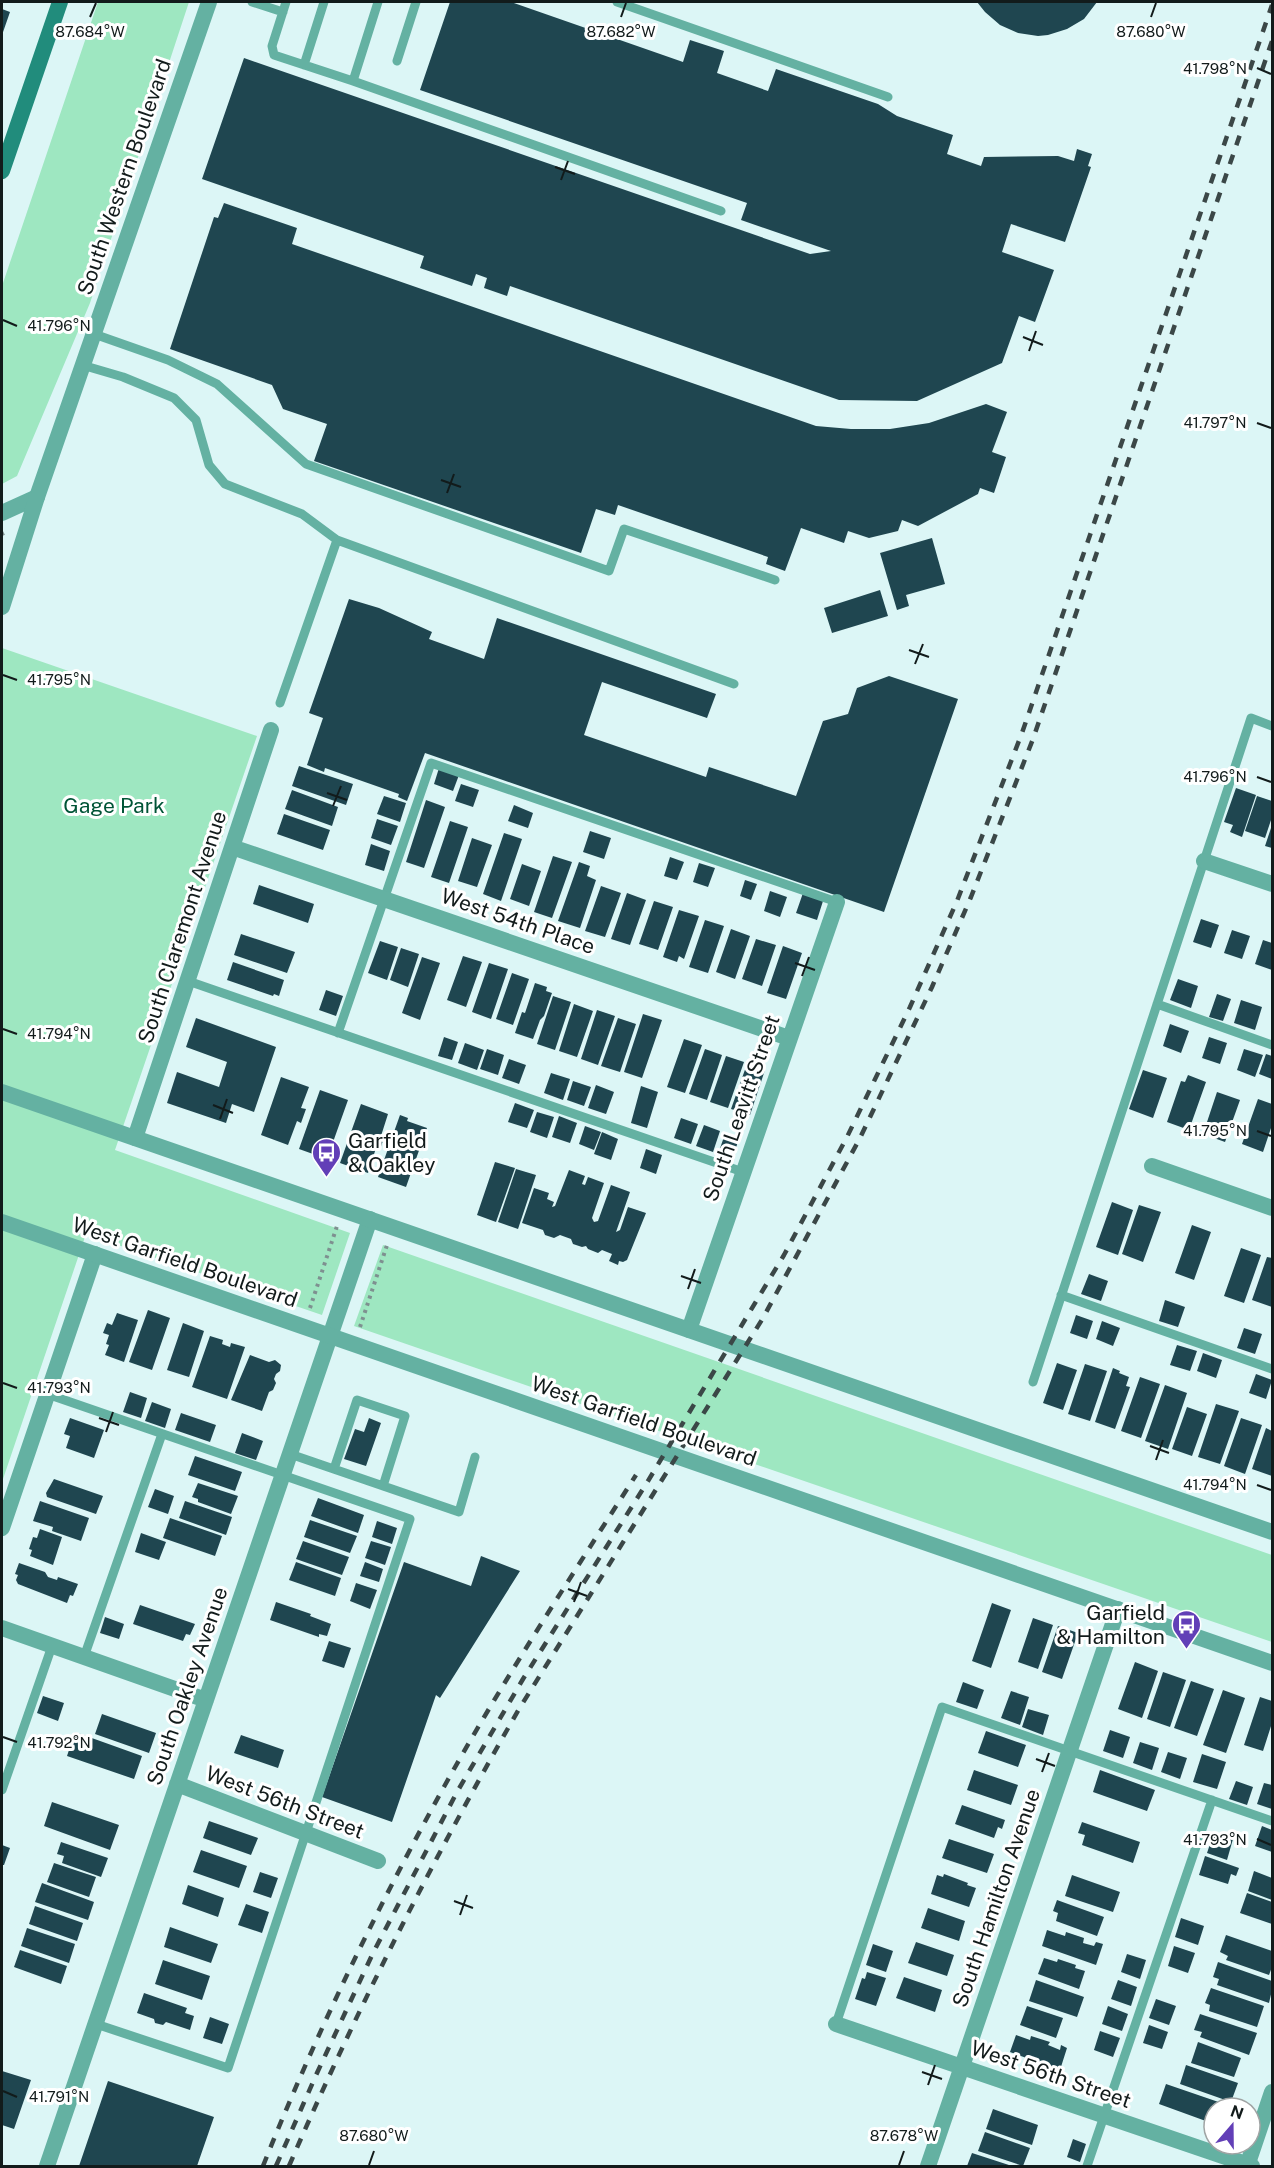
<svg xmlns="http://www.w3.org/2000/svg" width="1274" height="2168" font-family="'Public Sans',sans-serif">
  <rect width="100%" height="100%" fill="#dcf6f6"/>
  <!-- green -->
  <path fill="#9ee7c1" d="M98,2H189L90,303L17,476L2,484V286Z
    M2,648L257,736L115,1150L350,1233L322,1315L86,1234L2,1482Z
    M383,1245L1272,1555V1642L354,1326Z"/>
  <!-- building -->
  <path fill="#1f4650" d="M450,2H511L683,62L690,40L724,51L717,73L768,91L776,69L878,104L897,116L953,135L947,154L981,166L984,157L1058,156L1074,161L1077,149L1092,154L1088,166L1091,167L1065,242L1011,224L1002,252L1054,270L1035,322L1019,316L1002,363L917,401L839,400L510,286L507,296L484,288L487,278L476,274L472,286L420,268L424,256L202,179L244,58L810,254L831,251L741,220L747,203L420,90Z
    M977,2H1097L1084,19L1067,29L1048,35L1038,36L1018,33L1000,25L985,12Z
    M2,9L10,12L2,35Z
    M224,203L297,228L292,244L816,426L851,429H890L929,423L986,404L1007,412L992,452L1006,457L994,493L980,488L978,494L918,526L902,520L898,531L869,538L848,531L844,543L801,528L785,571L766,564L768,557L618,505L615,515L596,509L581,553L314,461L327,424L283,409L272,385L170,349L214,217L218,218Z
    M932,538L945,584L906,595L909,606L897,610L880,553Z
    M880,590L888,616L832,633L824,608Z
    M349,599L379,608L432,632L429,639L484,659L497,618L716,694L707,718L602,682L584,735L706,777L709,767L796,796L823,721L848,714L857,688L889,676L958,699L884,912L425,753L407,801L398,797L399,794L325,768L324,772L307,765L323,718L309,713Z
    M299,766L353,784L346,805L292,786Z
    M439,768L459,775L453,791L434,784Z
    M461,784L479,790L473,807L455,801Z
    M1236,788L1256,795L1242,837L1230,832L1233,825L1224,822Z
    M292,790L338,807L332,826L285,809Z
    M384,796L406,803L400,822L377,814Z
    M1257,796L1272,801V817L1265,838L1245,831Z
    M426,800L445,807L424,868L406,862Z
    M514,805L533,813L528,828L508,821Z
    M284,814L330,830L323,850L277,834Z
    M377,819L398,826L391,845L371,838Z
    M450,821L468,827L449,883L431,877Z
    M1272,825V848L1265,846Z
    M590,831L611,838L604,859L583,852Z
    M504,833L522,839L501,901L483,894Z
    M472,838L492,845L477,887L458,881Z
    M371,844L390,851L384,871L365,865Z
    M553,856L572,862L552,918L534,912Z
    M670,857L684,862L677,880L664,876Z
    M579,862L590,866L587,876L596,880L580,928L558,921Z
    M699,863L715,868L708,887L693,882Z
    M522,864L541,871L529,906L510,899Z
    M745,880L757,884L751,900L740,896Z
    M259,885L314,904L308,923L253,904Z
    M601,886L621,893L605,937L585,931Z
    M770,891L787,897L780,917L764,911Z
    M627,893L646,900L630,945L611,939Z
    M803,893L823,901L817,920L796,913Z
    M654,901L673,907L658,950L639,944Z
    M679,910L699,916L684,959L679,956L677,962L663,957Z
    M1201,919L1219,925L1211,948L1193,942Z
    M705,920L724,926L708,973L689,967Z
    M731,929L750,936L735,979L716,972Z
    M1232,930L1250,936L1242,959L1224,953Z
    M241,934L295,952L287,973L234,955Z
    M756,939L776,945L762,986L742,979Z
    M1263,940L1272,943V970L1255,964Z
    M380,941L398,947L387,980L368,973Z
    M783,946L802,953L786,999L767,993Z
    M401,948L419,954L408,987L390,980Z
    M463,956L482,962L466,1007L447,1000Z
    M422,957L440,963L420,1020L402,1013Z
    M233,962L284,980L279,996L274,994L273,996L227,980Z
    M489,963L508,969L491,1019L472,1012Z
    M512,973L529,979L513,1025L496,1019Z
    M1178,979L1198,986L1191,1008L1170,1000Z
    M535,983L547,987L546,991L552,993L544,1016L540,1020L533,1039L515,1033L522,1012L525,1013Z
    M326,990L343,996L336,1016L319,1010Z
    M1217,994L1231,999L1223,1021L1209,1017Z
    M553,996L571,1002L555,1050L537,1044Z
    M1241,1000L1262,1007L1255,1030L1234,1023Z
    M574,1004L593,1011L577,1057L559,1051Z
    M597,1010L615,1016L598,1065L581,1059Z
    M643,1014L662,1020L642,1078L624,1072Z
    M196,1018L276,1047L254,1112L232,1104L226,1123L167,1103L177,1072L219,1087L227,1062L186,1047Z
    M618,1018L636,1024L620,1072L601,1066Z
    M1170,1024L1189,1031L1181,1053L1163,1046Z
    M444,1037L458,1042L452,1060L438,1056Z
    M1209,1037L1227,1043L1220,1064L1202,1058Z
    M684,1039L702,1045L685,1093L667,1087Z
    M465,1043L484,1050L477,1070L458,1063Z
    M487,1049L504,1055L498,1075L480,1069Z
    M705,1049L722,1055L707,1100L689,1094Z
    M1244,1049L1263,1055L1255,1077L1237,1070Z
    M1266,1054L1272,1056V1079L1259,1074Z
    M726,1056L744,1062L728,1108L710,1102Z
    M509,1059L526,1065L519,1084L502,1078Z
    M747,1064L765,1070L750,1115L731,1109Z
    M1143,1070L1167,1078L1153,1118L1129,1109Z
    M551,1073L570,1079L563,1100L544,1093Z
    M1188,1075L1206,1082L1189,1130L1167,1122L1181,1081L1185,1082Z
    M281,1077L309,1087L301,1108L306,1109L301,1123L297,1121L288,1145L261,1135Z
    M573,1081L591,1087L584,1106L567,1100Z
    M596,1085L614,1092L606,1114L588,1108Z
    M641,1086L658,1092L647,1128L631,1123Z
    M320,1090L348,1100L327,1159L299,1149Z
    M1217,1092L1240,1100L1225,1142L1203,1134Z
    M1258,1099L1272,1104V1125L1263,1152L1242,1144Z
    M515,1103L534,1110L527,1128L508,1122Z
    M361,1104L388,1114L381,1136L384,1137L380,1150L376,1148L368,1173L340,1163Z
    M537,1112L554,1117L547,1138L530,1132Z
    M400,1115L408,1118L407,1121L427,1128L406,1187L378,1177Z
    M559,1116L577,1123L570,1143L552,1137Z
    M681,1118L698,1124L691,1144L674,1138Z
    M704,1125L720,1131L713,1152L696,1146Z
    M585,1126L601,1132L594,1150L579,1144Z
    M602,1132L618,1139L611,1160L594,1154Z
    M725,1134L739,1138L733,1158L718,1154Z
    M646,1149L662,1155L656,1174L640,1168Z
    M495,1162L515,1168L496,1222L477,1215Z
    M516,1169L536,1175L518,1229L498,1222Z
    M569,1170L585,1176L582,1184L585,1185L588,1177L604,1183L592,1218L594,1222L598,1221L611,1185L630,1192L616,1232L620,1230L628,1207L646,1213L627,1260L623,1262L619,1261L618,1265L609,1261L612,1254L602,1250L598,1253L588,1249L586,1246L582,1247L573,1244L571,1239L560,1235L554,1238L545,1235L543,1230L522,1223L534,1188L549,1193L547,1199L554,1202L552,1207L555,1206Z
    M1112,1202L1133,1210L1118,1255L1096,1247Z
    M1139,1205L1161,1212L1143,1262L1122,1254Z
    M1192,1225L1211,1232L1194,1280L1175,1273Z
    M1241,1248L1261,1255L1244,1303L1224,1296Z
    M1267,1257L1272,1258V1307L1252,1300Z
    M1089,1274L1108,1281L1101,1301L1081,1294Z
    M1165,1300L1185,1307L1178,1327L1159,1321Z
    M148,1310L170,1318L152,1370L129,1362Z
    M117,1313L138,1320L124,1362L105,1355L109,1345L106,1344L109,1335L103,1333L107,1323L112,1325Z
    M1076,1315L1093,1321L1087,1339L1070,1333Z
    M1102,1321L1120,1328L1113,1346L1096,1339Z
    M183,1323L204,1331L189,1377L167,1370Z
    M1244,1328L1262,1334L1255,1354L1237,1348Z
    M210,1336L223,1340L222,1344L230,1347L231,1343L245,1347L227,1399L192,1387Z
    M1177,1345L1197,1351L1190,1371L1170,1365Z
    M1203,1353L1222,1360L1216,1378L1197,1371Z
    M250,1355L269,1362L275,1360L281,1365L280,1371L276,1374L274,1379L276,1383L273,1390L269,1392L262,1411L231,1400Z
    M1057,1363L1077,1370L1063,1410L1043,1403Z
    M1085,1364L1107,1371L1090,1421L1068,1414Z
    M1113,1368L1120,1371L1119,1373L1129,1377L1126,1386L1130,1387L1115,1429L1095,1422Z
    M1256,1374L1272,1380L1266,1399L1249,1393Z
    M1140,1377L1160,1384L1141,1438L1121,1431Z
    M1165,1385L1187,1393L1168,1449L1145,1441Z
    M130,1392L147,1398L141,1418L123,1412Z
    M152,1402L171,1409L165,1428L145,1421Z
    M1216,1404L1239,1411L1220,1464L1198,1457Z
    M1187,1407L1207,1414L1192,1456L1172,1449Z
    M181,1413L216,1425L210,1442L175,1430Z
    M70,1418L104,1430L94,1458L66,1448L70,1436L64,1434Z
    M369,1418L381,1423L366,1466L344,1459L355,1429L364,1432Z
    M1241,1418L1262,1425L1245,1474L1224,1466Z
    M1266,1428L1272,1431V1476L1252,1469Z
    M242,1433L263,1441L256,1460L235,1453Z
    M195,1456L242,1472L235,1491L188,1475Z
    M54,1479L103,1496L96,1514L47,1497L46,1493Z
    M198,1483L238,1496L231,1514L198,1502V1499L192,1497Z
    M155,1489L174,1496L168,1514L148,1507Z
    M318,1498L364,1515L358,1533L311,1516Z
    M40,1501L89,1518L81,1541L52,1531L53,1527L33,1521Z
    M185,1501L232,1517L226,1535L179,1518Z
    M170,1518L222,1536L215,1556L163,1538Z
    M310,1520L357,1536L350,1553L304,1537Z
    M377,1521L397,1528L392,1544L372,1537Z
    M40,1529L62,1537L53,1565L30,1556L32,1550L29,1549L33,1537L37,1538Z
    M141,1533L166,1542L159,1560L135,1552Z
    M303,1541L349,1557L342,1575L296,1559Z
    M371,1541L391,1547L385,1565L365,1558Z
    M481,1556L520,1571L440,1698L436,1695L392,1822L322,1797L404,1562L471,1586Z
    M296,1562L341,1578L335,1596L289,1580Z
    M365,1562L383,1569L379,1582L360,1576Z
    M19,1563L45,1572L48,1577L57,1580L58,1577L78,1584L73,1596L70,1595L67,1603L18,1584L16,1580L18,1575L15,1574Z
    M356,1583L377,1590L370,1609L350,1601Z
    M276,1602L311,1614L310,1616L331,1624L327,1636L319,1634V1637L270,1620Z
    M992,1603L1011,1610L991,1668L972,1661Z
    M140,1605L195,1624L190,1635L186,1634L183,1641L133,1624Z
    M105,1617L124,1624L119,1639L100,1633Z
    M1033,1618L1053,1625L1038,1669L1018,1662Z
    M1058,1626L1078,1633L1062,1679L1042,1672Z
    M329,1641L351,1648L344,1668L322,1661Z
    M1135,1662L1158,1671L1142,1718L1118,1709Z
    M1163,1672L1186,1680L1170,1727L1147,1719Z
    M1191,1681L1214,1689L1197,1736L1174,1728Z
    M963,1682L984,1690L977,1709L956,1702Z
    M1223,1690L1245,1698L1226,1753L1203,1745Z
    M1011,1691L1029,1697L1020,1725L1001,1718Z
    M43,1696L64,1703L58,1721L37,1713Z
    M1260,1697L1272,1701V1723L1263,1751L1244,1745Z
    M1028,1709L1049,1715L1043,1735L1022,1727Z
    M102,1714L156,1733L149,1753L95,1734Z
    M1110,1730L1130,1737L1123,1758L1103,1751Z
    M986,1731L1026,1745L1018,1767L978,1753Z
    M75,1732L142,1756L134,1779L67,1756Z
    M241,1735L284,1750L278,1768L234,1753Z
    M1140,1742L1159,1748L1152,1770L1133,1763Z
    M1168,1752L1187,1758L1180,1779L1161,1772Z
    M1202,1754L1226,1762L1217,1789L1193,1782Z
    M974,1770L1018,1785L1011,1805L967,1790Z
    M1100,1770L1155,1790L1147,1811L1093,1792Z
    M1236,1781L1253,1787L1247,1805L1229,1799Z
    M1264,1783L1272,1785V1809L1257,1804Z
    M52,1802L119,1825L110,1850L44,1826Z
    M962,1805L1005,1820L1002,1829L998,1827L994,1838L955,1824Z
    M209,1821L258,1838L251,1855L203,1838Z
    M1082,1822L1140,1842L1133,1863L1082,1845L1085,1835L1078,1833Z
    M1262,1826L1272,1830V1852L1255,1846Z
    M1214,1832L1233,1839L1227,1860L1207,1853Z
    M949,1839L994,1854L987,1873L942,1858Z
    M61,1842L108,1858L101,1877L62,1863L64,1856L57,1854Z
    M2,1845L10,1848L4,1865H2Z
    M201,1850L247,1866L239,1888L193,1872Z
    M1205,1856L1239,1868L1236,1876L1231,1874L1228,1884L1199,1875Z
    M54,1863L96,1877L89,1897L47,1882Z
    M1254,1871L1272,1878V1900L1248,1891Z
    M260,1872L278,1878L271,1898L253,1892Z
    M944,1874L968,1883L967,1885L976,1888L969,1907L931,1894L937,1875L943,1877Z
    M1072,1875L1120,1892L1113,1912L1065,1896Z
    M42,1883L94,1902L88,1920L35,1902Z
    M188,1885L224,1898L218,1917L182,1904Z
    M1247,1893L1272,1902V1924L1240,1913Z
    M1057,1900L1104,1917L1097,1936L1056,1921L1058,1913L1053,1911Z
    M246,1904L269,1912L262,1933L238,1925Z
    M35,1906L83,1923L77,1941L29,1924Z
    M928,1908L965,1921L959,1941L921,1928Z
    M1181,1918L1204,1926L1198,1945L1175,1937Z
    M170,1927L218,1944L211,1963L164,1947Z
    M27,1928L75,1944L69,1963L21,1946Z
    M1047,1930L1065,1936L1066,1932L1084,1938L1083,1943L1094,1946L1096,1942L1103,1944L1096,1965L1042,1946Z
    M1226,1935L1272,1951V1967L1269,1975L1226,1960L1228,1956L1220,1952Z
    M916,1942L954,1955L947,1976L908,1963Z
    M873,1944L893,1951L886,1972L866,1965Z
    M1174,1946L1195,1953L1188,1973L1168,1966Z
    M20,1950L67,1966L61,1984L14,1967Z
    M1127,1954L1146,1960L1140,1979L1121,1972Z
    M1044,1958L1057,1962L1058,1959L1076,1965L1075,1968L1085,1971L1079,1989L1038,1974Z
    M163,1960L210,1976L202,2000L155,1984Z
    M1218,1962L1272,1981V1990L1269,2003L1217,1985L1219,1979L1213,1977Z
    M867,1972L886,1978L876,2006L855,1999L862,1978L865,1979Z
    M904,1977L942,1990L935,2012L896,1998Z
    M1036,1980L1084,1997L1077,2017L1029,2001Z
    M1118,1980L1137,1987L1131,2006L1111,1999Z
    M1211,1988L1264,2006L1257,2027L1209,2011L1210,2005L1205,2003Z
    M144,1993L187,2008L185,2013L194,2016L190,2030L166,2022L163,2025L155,2023L154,2019L137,2013Z
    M1156,1999L1176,2006L1169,2025L1149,2018Z
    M1027,2006L1063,2018L1056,2038L1020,2025Z
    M1108,2006L1128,2014L1122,2031L1102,2024Z
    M1200,2014L1257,2033L1249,2055L1200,2037L1202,2032L1194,2030Z
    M210,2017L229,2024L222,2044L203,2038Z
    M1149,2025L1168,2032L1162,2049L1143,2043Z
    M1100,2031L1120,2038L1113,2057L1094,2050Z
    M1016,2035L1030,2040L1031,2036L1050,2042L1048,2045L1060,2050L1061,2045L1067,2048L1060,2070L1010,2052Z
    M1198,2042L1241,2058L1234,2077L1191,2063Z
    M1186,2065L1238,2083L1231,2102L1180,2084Z
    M2,2071L31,2080L14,2129L2,2125Z
    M108,2081L214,2117L197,2166H79Z
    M1166,2084L1236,2108H1214V2124L1159,2104Z
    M993,2109L1038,2125L1032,2145L986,2129Z
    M985,2132L1030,2148L1023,2166L978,2151Z
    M1073,2139L1086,2144L1080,2162L1067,2157Z
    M972,2153L1012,2166H967Z"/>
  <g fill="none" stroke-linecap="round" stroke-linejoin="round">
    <!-- path -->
    <path stroke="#7e9090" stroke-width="4" stroke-dasharray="3 4.5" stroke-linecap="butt" d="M2,534L4,533
      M310,1308L337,1226
      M360,1327L388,1242"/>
    <!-- service -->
    <path stroke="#64b1a2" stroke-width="9" d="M252,2L283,12
      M286,2L272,46L274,55L353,81L378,2
      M617,2L888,97
      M397,61L416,2
      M304,65L324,2
      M353,81L721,211
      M94,334L168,360L217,384L306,464L609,571L624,529L775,580
      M82,365L123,377L174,398L196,420L209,465L225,484L302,514L337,540L734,684
      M280,703L337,540
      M188,981L743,1172
      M1157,1004L1272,1045
      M338,1033L431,763L837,902
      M1061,1295L1272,1369
      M1033,1382L1251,718L1272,726
      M47,1394L410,1519L228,2068L96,2024
      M290,1454L459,1512L475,1457
      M334,1469L357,1400L405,1416L383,1486
      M84,1657L162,1434
      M2,1790L52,1646
      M836,2024L942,1707L1272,1821
      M1087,2166L1212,1800"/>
    <!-- minor -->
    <path stroke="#64b1a2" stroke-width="16" d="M2,513L37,497
      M232,847L789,1038
      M1204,861L1272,884
      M135,1138L271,730
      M1152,1166L1272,1208
      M689,1330L837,902
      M2,1528L95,1254
      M2,1628L206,1700
      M177,1784L378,1861
      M836,2024L1252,2166
      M47,2166L370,1219
      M928,2166L1118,1609
      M1247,2166L1272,2092"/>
    <!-- tertiary -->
    <path stroke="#64b1a2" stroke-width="16" d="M2,607L37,497L209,2
      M2,1092L1272,1532
      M2,1222L1272,1663"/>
    <!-- secondary -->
    <path stroke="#218c7c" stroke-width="16" d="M2,171L60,2"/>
    <!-- rail -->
    <path stroke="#3b4747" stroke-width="4.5" stroke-dasharray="10 10" stroke-linecap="butt" d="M263,2166C315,2036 377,1908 445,1785C504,1679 571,1577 636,1475
      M276,2166L317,2073L373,1953L457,1792L523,1679L648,1481L784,1255L847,1137L910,1007L957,901L1022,733L1272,5
      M289,2166C357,2009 434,1857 519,1709L763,1318L860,1138L932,987L971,897L1033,739L1272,41"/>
  </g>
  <!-- ticks -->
  <path fill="none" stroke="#121b1b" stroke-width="2" d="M90,17L96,3M621,17L626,3M1151,17L1156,3M1257,68L1271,74M555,167L575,174M561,180L568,161M3,320L17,326M1023,337L1043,345M1029,351L1036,331M1257,423L1271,428M441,480L461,487M447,493L454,474M909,650L929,657M915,664L923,644M3,675L17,680M1257,777L1271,782M327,793L347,800M333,806L341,786M795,963L815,970M802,976L809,957M3,1029L17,1034M213,1105L233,1113M220,1119L227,1099M1257,1131L1271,1136M681,1276L701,1283M688,1289L695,1269M3,1383L17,1388M99,1418L119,1425M106,1432L113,1412M1150,1446L1169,1453M1156,1460L1163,1440M1257,1485L1271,1490M568,1589L587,1596M574,1602L581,1582M3,1737L17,1742M1036,1759L1055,1766M1042,1772L1049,1753M1257,1839L1271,1845M454,1901L473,1908M460,1915L467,1895M922,2072L942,2079M928,2085L935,2065M3,2091L17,2097M369,2165L374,2151M899,2165L904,2151"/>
  <!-- icons -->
  <defs>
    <symbol id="bus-pin" viewBox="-11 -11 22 30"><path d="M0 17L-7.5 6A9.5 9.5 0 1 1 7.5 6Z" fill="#623fb7" stroke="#fff"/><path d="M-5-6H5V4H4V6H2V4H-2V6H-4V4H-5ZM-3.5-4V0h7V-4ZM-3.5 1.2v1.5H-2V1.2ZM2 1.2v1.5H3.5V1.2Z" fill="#fff"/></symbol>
  </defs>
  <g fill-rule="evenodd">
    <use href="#bus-pin" x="310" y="1136" width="33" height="45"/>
    <use href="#bus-pin" x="1170" y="1608" width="33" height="45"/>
  </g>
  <g text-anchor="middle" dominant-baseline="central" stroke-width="6" stroke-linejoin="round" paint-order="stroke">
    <!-- street labels -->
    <g font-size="21" fill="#121b1b" stroke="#fff">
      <text transform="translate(124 177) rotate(-71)">South Western Boulevard</text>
      <text transform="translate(518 921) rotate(19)">West 54th Place</text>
      <text transform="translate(182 927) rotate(-72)">South Claremont Avenue</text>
      <text transform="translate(741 1108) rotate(-71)">South Leavitt Street</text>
      <text transform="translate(185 1262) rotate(19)">West Garfield Boulevard</text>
      <text transform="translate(644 1421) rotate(19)">West Garfield Boulevard</text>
      <text transform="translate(187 1686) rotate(-71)">South Oakley Avenue</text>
      <text transform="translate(285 1802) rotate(21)">West 56th Street</text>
      <text transform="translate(996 1898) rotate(-71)">South Hamilton Avenue</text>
      <text transform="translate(1051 2074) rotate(19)">West 56th Street</text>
    </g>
    <!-- park labels -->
    <g font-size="21" fill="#005436" stroke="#fff">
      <text x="114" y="805">Gage Park</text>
    </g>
    <!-- poi labels -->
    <g font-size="21" fill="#121b1b" stroke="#fff" text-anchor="start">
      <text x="348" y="1140">Garfield<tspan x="348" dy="24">&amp; Oakley</tspan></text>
      <text x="1165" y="1612" text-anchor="end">Garfield<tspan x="1165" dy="24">&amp; Hamilton</tspan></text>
    </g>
  </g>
  <g font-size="15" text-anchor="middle" fill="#121b1b" stroke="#fff" stroke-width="6" stroke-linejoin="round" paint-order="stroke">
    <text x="1151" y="37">87.680°W</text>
    <text x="90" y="37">87.684°W</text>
    <text x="621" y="37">87.682°W</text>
    <text x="1215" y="74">41.798°N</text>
    <text x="59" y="331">41.796°N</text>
    <text x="1215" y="428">41.797°N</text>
    <text x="59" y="685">41.795°N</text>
    <text x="1215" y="782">41.796°N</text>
    <text x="59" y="1039">41.794°N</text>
    <text x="1215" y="1136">41.795°N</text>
    <text x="59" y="1393">41.793°N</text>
    <text x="1215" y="1490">41.794°N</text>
    <text x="59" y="1748">41.792°N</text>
    <text x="1215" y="1845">41.793°N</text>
    <text x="59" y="2102">41.791°N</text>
    <text x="374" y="2141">87.680°W</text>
    <text x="904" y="2141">87.678°W</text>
  </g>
  <!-- border -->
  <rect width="1274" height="2168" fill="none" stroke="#121b1b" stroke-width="6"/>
  <!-- north arrow -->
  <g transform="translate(1232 2126) rotate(20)"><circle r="28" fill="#ffffff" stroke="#a0a4a4" stroke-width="1.5"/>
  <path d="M0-4.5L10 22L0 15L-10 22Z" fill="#623fb7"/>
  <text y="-9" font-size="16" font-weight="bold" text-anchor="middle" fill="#121b1b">N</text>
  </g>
</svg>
